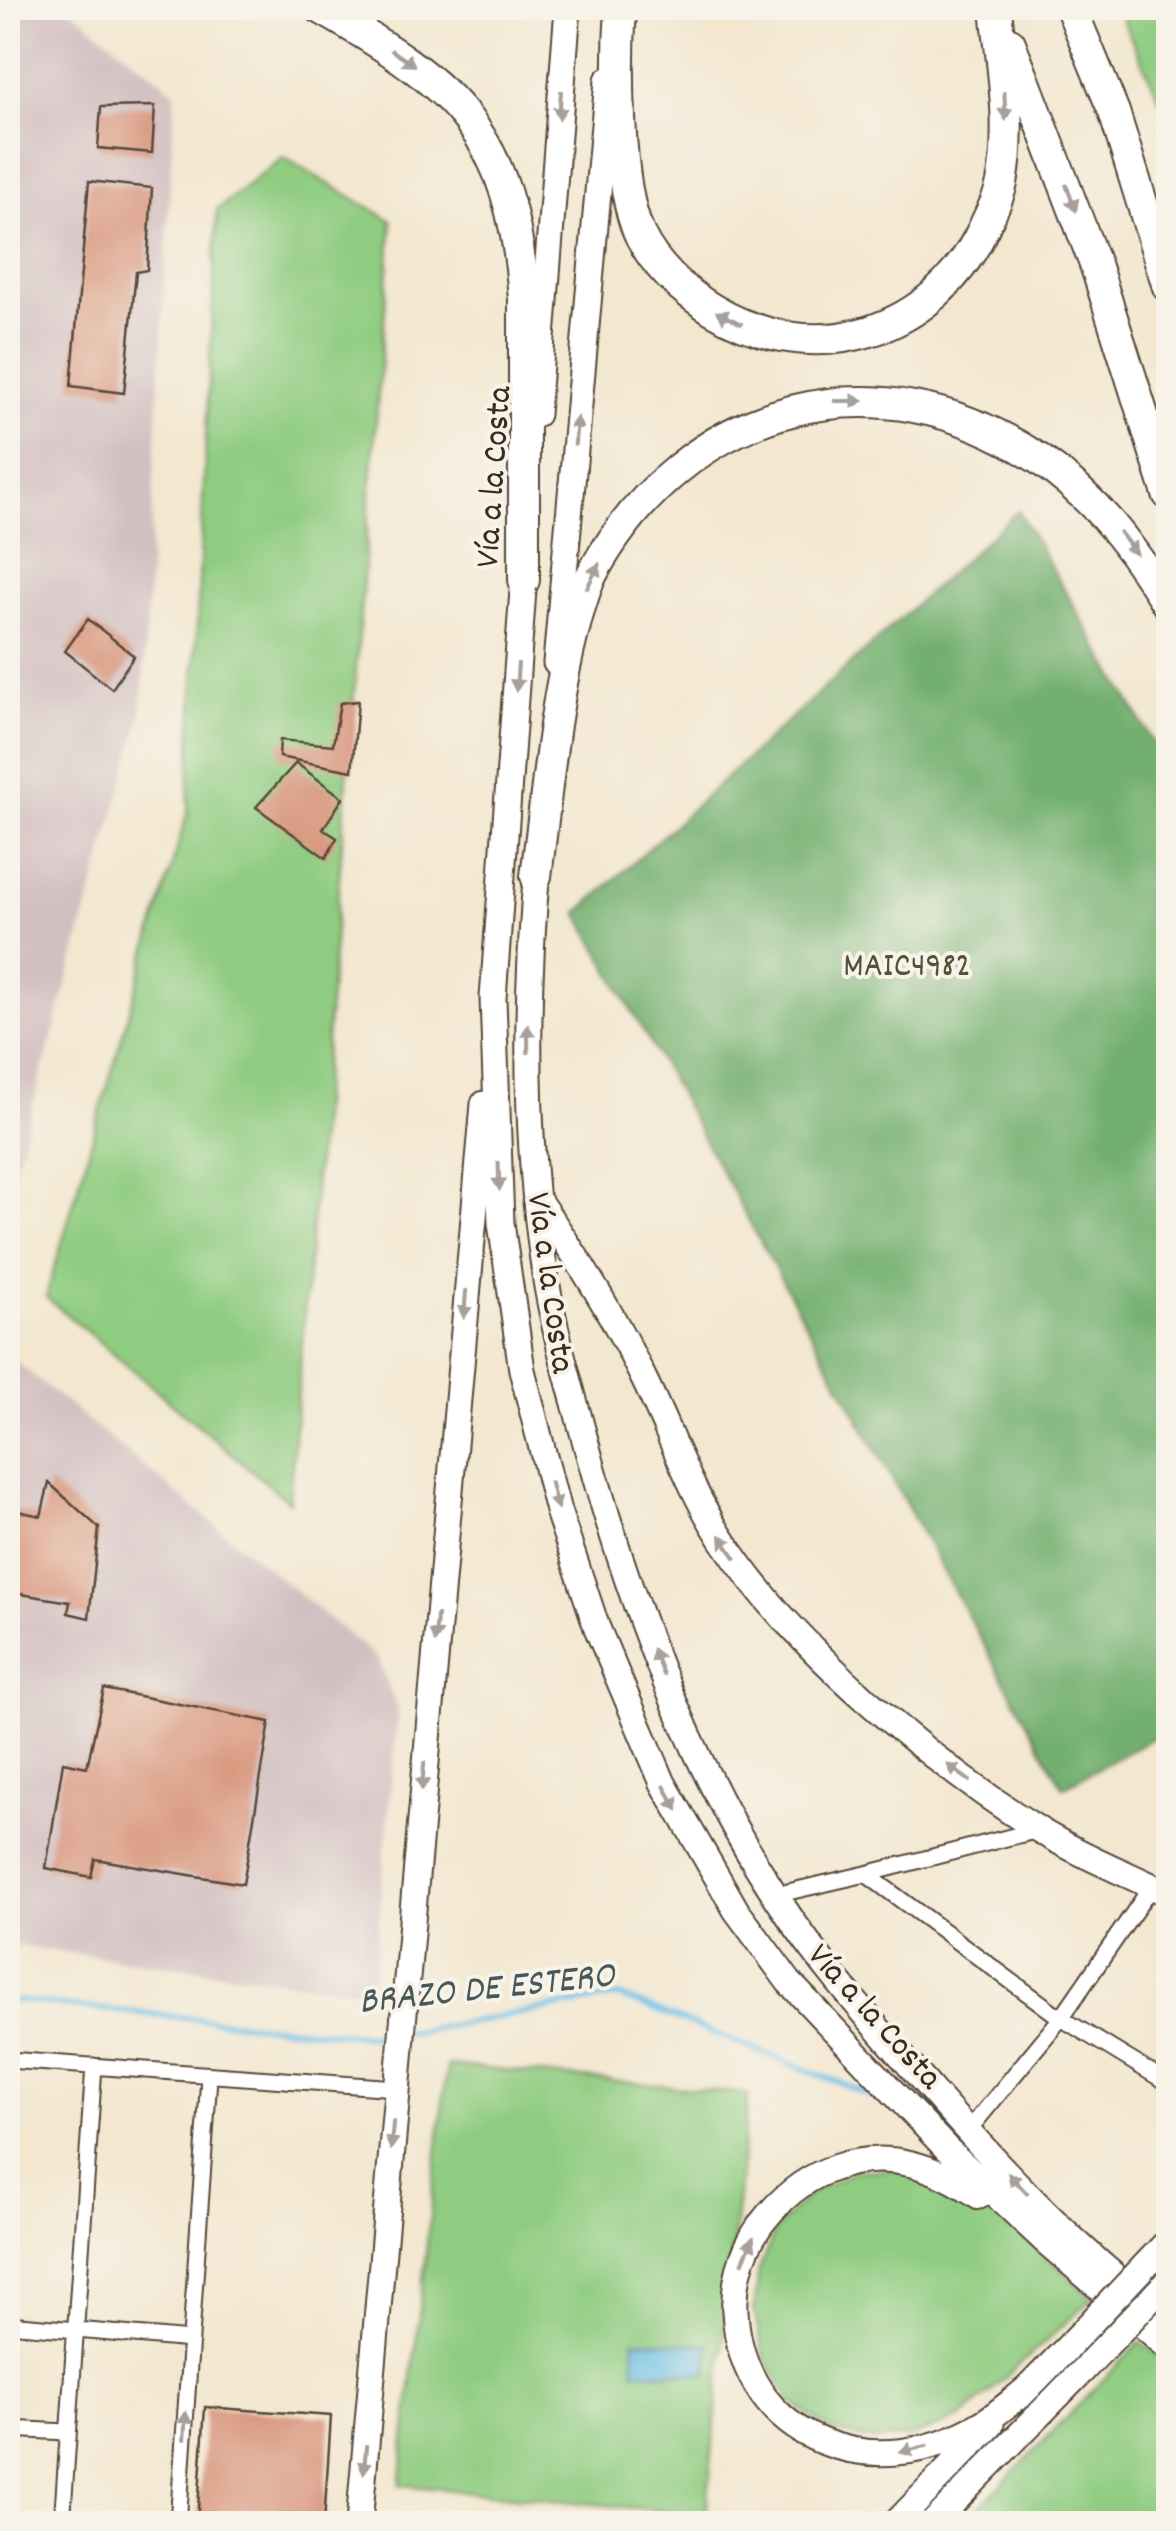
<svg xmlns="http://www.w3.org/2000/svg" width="1176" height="2531" font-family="Dekko,sans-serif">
  <rect width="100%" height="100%" fill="#f7f3e8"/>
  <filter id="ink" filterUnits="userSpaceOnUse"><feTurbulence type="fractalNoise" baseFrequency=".01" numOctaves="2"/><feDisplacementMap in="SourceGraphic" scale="20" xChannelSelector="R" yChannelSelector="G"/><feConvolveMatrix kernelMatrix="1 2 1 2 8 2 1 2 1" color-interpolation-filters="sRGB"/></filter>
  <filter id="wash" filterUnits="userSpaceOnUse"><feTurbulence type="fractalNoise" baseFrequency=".0048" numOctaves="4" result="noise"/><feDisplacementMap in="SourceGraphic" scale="40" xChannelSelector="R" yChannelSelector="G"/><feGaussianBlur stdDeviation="2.25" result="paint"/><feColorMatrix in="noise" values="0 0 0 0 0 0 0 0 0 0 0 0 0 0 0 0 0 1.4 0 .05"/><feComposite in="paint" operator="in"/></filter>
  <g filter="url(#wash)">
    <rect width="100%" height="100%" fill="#f3e7d0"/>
    <!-- industrial -->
    <path fill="#d2bfc1" d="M8,8H69L175,92L141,718L8,1194Z
      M8,1355L377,1658L398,1710L372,1992L8,1945Z"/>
    <!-- green -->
    <path fill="#8fcc81" stroke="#657b50" stroke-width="2.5" d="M1117,8H1168V114H1167Z
      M283,157L392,221L289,1502L46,1297L188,811L217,210Z
      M447,2065L748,2094L706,2515L400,2485Z
      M905,2169C976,2190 1038,2249 1093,2298L961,2418L913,2436L876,2441L832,2431L792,2403L764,2356L754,2312L759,2269L775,2231L809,2194L855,2171Z
      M1140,2342L1168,2361V2523L963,2524Z"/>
    <!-- forest -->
    <path fill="#73b06f" stroke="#576d46" stroke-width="2.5" d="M1018,511L1168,767V1730L1063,1787L578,913Z"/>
    <!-- water -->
    <path fill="#6abfe6" stroke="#527482" stroke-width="2.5" d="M634,2340L709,2345L707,2374L634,2371Z"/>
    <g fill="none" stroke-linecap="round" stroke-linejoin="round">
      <!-- stream -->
      <path stroke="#6abfe6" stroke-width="6" d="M8,2000L381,2037L394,2035
        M407,2033L619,1996L886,2101"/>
    </g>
    <g id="blocks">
      <!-- building -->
      <path fill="#d79379" d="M155,106L152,153L98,148L101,107Z
        M89,181L152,188L147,270L136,272L124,393L71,386Z
        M88,619L134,656L112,689L65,651Z
        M358,701L352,771L279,757L280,740L333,745L340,703Z
        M296,763L343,798L323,829L337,838L326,858L256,807Z
        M49,1483L99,1528L89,1618L68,1613L70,1602L8,1592V1509L41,1516Z
        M104,1689L270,1722L243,1884L95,1859L91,1877L46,1868L63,1762L87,1767Z
        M205,2407L331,2416L324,2524H197Z"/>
    </g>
  </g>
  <g filter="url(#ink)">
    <use href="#blocks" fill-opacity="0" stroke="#574639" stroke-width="2.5"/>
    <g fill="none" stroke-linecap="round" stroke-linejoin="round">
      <defs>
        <path id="street" d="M866,1874L1038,1830
          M775,1895L866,1874L1061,2018L1168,2083
          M8,2060L396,2088
          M968,2131L1061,2018L1152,1886
          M8,2324L191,2340
          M8,2429L67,2432
          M62,2524L94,2066
          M178,2524L209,2077"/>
        <path id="primary" d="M536,414L568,8
          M525,563L493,998L501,1223L522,1370L558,1511L597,1628L663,1783L736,1910L789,1982L947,2149L1044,2240L1168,2347
          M556,663L608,80
          M538,857C525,996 524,1136 545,1274C553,1326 568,1378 582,1429C625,1590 685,1758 777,1898C823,1969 879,2030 934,2093C1006,2175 1081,2254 1168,2319
          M537,1199C576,1255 613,1314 642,1375C669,1429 689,1489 722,1539C792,1647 930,1762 1039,1830C1079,1855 1126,1873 1168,1894
          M979,2196C935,2166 889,2150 837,2167C809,2176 788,2192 769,2214C746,2240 733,2276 735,2311C742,2443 876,2488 981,2424C998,2414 1014,2399 1029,2387
          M1019,2397L1065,2350
          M359,2524L484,1104
          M895,2524L991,2425
          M932,2524L1083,2370"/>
        <path id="highway" d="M320,8C458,87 511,132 524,299V580
          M621,8C617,62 617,185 639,233C654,265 683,291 712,309C814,371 936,335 985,225C991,212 999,198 1002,183C1013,127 1002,66 996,9
          M1071,8L1114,112L1168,287
          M1010,43L1096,267L1168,494
          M536,876C547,794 553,709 574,629C579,610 584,589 593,572C687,403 876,350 1039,459C1097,499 1132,547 1168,605"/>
      </defs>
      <!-- street casing -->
      <use href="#street" stroke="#574639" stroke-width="19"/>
      <!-- primary casing -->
      <use href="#primary" stroke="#574639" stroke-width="29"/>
      <!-- highway casing -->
      <use href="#highway" stroke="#574639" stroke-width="34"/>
      <!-- street -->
      <use href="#street" stroke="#fff" stroke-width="15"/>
      <!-- primary -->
      <use href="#primary" stroke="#fff" stroke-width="25"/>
      <!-- highway -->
      <use href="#highway" stroke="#fff" stroke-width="30"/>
      <defs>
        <path id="primary-bridge" d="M1065,2350L1168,2241
          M1083,2370L1168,2281"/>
      </defs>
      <!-- primary-bridge casing -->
      <use href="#primary-bridge" stroke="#574639" stroke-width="29" stroke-linecap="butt"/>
      <!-- primary-bridge -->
      <use href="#primary-bridge" stroke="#fff" stroke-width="25"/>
    </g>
    <!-- one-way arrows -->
    <defs><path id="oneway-solid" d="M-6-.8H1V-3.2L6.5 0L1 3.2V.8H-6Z" transform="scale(2.5)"/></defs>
    <g fill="#a79f9a">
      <use href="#oneway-solid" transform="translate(403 58) rotate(34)"/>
      <use href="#oneway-solid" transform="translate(560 105) rotate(94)"/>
      <use href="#oneway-solid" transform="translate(1005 106) rotate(87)"/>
      <use href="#oneway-solid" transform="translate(1071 198) rotate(70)"/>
      <use href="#oneway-solid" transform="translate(729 318) rotate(-154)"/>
      <use href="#oneway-solid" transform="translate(849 401)"/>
      <use href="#oneway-solid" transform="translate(576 431) rotate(-85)"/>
      <use href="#oneway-solid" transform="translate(1128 543) rotate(53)"/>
      <use href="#oneway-solid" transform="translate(593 576) rotate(-64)"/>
      <use href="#oneway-solid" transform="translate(517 677) rotate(94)"/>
      <use href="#oneway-solid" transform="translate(528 1039) rotate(-91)"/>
      <use href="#oneway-solid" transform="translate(499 1176) rotate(88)"/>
      <use href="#oneway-solid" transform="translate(465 1304) rotate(95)"/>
      <use href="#oneway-solid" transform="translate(554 1495) rotate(75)"/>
      <use href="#oneway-solid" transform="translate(728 1547) rotate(-124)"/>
      <use href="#oneway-solid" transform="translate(436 1628) rotate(95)"/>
      <use href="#oneway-solid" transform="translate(658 1662) rotate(-112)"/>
      <use href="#oneway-solid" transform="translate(959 1773) rotate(-144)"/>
      <use href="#oneway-solid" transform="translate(423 1776) rotate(95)"/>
      <use href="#oneway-solid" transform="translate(671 1798) rotate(60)"/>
      <use href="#oneway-solid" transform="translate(392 2135) rotate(95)"/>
      <use href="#oneway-solid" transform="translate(1018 2184) rotate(-133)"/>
      <use href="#oneway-solid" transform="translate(748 2250) rotate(-67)"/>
      <use href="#oneway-solid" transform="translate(185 2426) rotate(-86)"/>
      <use href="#oneway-solid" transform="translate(914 2449) rotate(166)"/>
      <use href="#oneway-solid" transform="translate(365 2459) rotate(95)"/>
    </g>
  </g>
  <g text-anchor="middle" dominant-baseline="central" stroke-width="8" stroke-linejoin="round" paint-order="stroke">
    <!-- street labels -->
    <g font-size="35" fill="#3b2a1e" stroke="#f7f3e8">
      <text transform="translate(496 477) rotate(-86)">Vía a la Costa</text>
      <text transform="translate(548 1283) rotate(82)">Vía a la Costa</text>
      <text transform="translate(873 2018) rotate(48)">Vía a la Costa</text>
    </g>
    <!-- park labels -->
    <g font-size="35" fill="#505237" stroke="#f7f3e8">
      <text x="907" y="968">MAIC4982</text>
    </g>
    <!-- water labels -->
    <g font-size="38" font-style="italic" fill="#49575a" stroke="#f7f3e8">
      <text transform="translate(487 1991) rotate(-6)">BRAZO DE ESTERO</text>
    </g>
  </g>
  <!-- margin -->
  <rect width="1176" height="2531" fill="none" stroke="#f7f3e8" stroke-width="40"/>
</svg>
